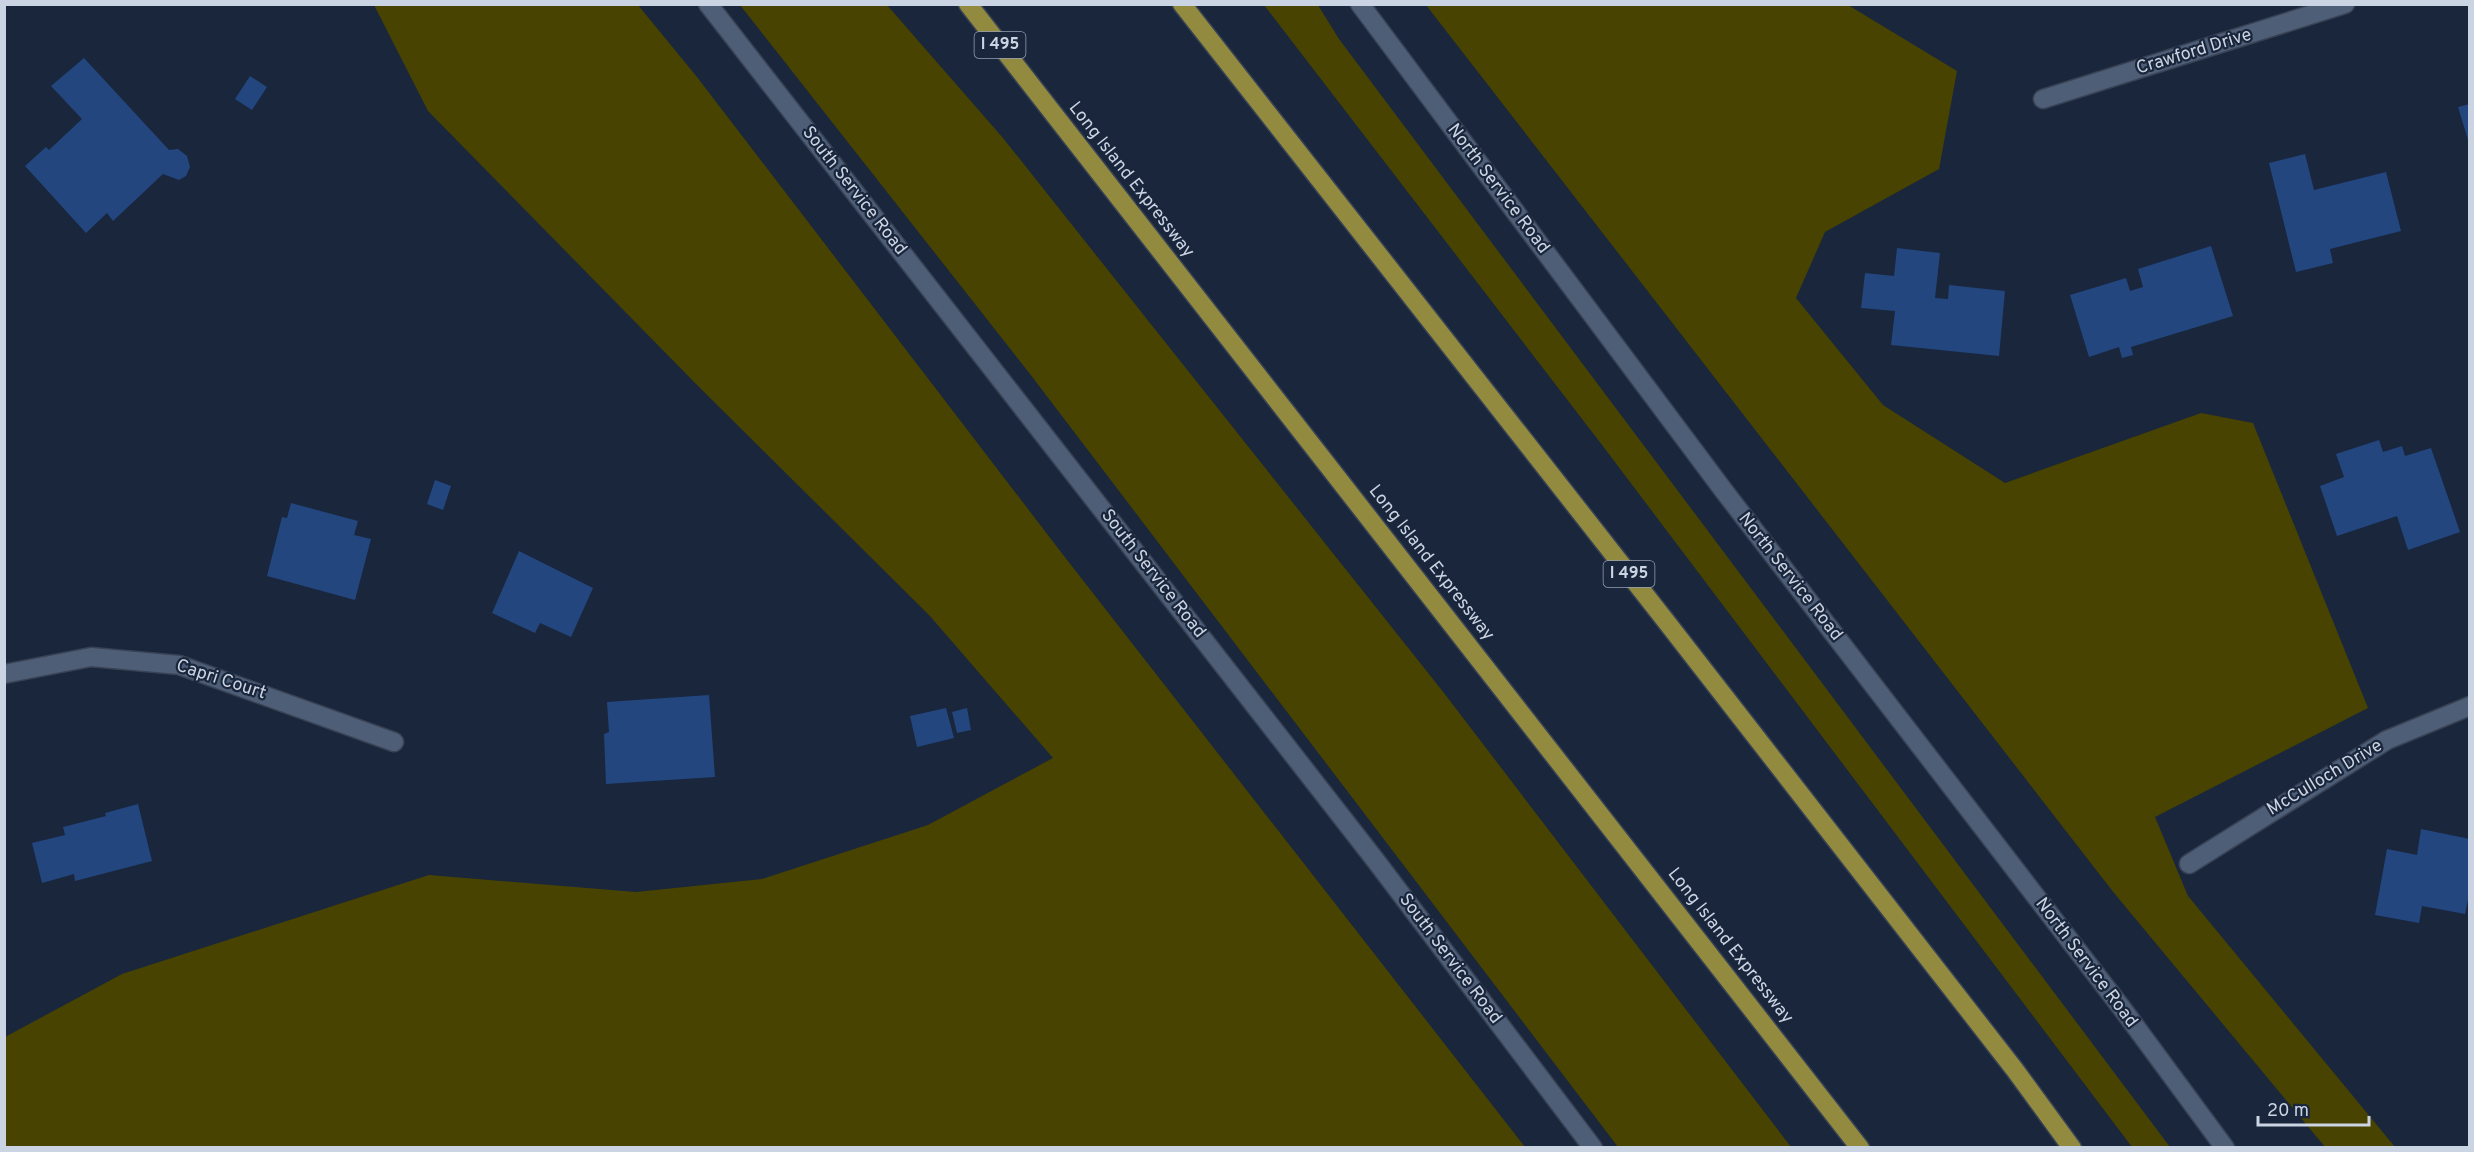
<svg xmlns="http://www.w3.org/2000/svg" width="2474" height="1152" font-family="Overpass,sans-serif">
  <rect width="100%" height="100%" fill="#19263c"/>
  <!-- green -->
  <path fill="#484300" d="M374,5H638L697,77L1064,556L1525,1147H5V1037L122,974L429,875L636,892L762,879L928,825L1053,758L929,615L699,387L428,111Z
    M740,5H887L1003,138L1444,693L1791,1147H1618L1030,374Z
    M1264,5H1318L1339,39L2170,1147H2132L1599,441Z
    M1426,5H1848L1957,71L1939,169L1825,232L1796,298L1883,405L2005,483L2201,413L2253,423L2368,708L2155,817L2188,896L2395,1147H2325L2114,893Z"/>
  <!-- building -->
  <path fill="#23467f" d="M84,58L169,150L178,149L187,156L190,167L186,176L179,180L163,174L113,221L107,213L86,233L25,166L46,147L49,150L82,119L51,86Z
    M250,76L267,87L252,110L235,99Z
    M2470,104V143H2469L2458,107Z
    M2305,154L2314,190L2386,172L2401,231L2330,249L2333,263L2296,272L2269,163Z
    M2211,246L2233,316L2131,347L2133,355L2122,358L2119,347L2089,357L2070,295L2126,278L2130,291L2143,287L2138,269Z
    M1897,248L1940,253L1935,298L1948,299L1949,285L2005,291L1999,356L1891,345L1895,311L1861,308L1865,273L1894,276Z
    M2379,440L2383,452L2402,446L2405,456L2431,448L2460,532L2408,550L2397,516L2337,536L2320,486L2344,477L2336,454Z
    M435,480L451,486L443,510L427,504Z
    M291,503L358,521L354,535L371,539L355,600L267,576L282,517L287,518Z
    M519,551L593,588L571,637L540,623L535,633L492,613Z
    M709,695L715,777L606,784L604,734L609,732L607,702Z
    M946,708L954,738L917,747L910,716Z
    M967,708L971,730L957,733L952,712Z
    M138,804L152,861L75,881L74,874L42,883L32,843L65,835L63,827L106,816L105,813Z
    M2421,829L2470,839V890L2465,914L2422,906L2419,923L2375,915L2387,849L2417,855Z"/>
  <g fill="none" stroke-linecap="round" stroke-linejoin="round">
    <defs>
      <path id="minor" d="M2043,99L2345,4
        M4,674L91,657L179,665L394,742
        M2189,864L2387,740L2470,706"/>
      <path id="secondary" d="M708,4L1376,861L1593,1148
        M1360,4L1724,491L2124,1011L2225,1148"/>
      <path id="motorway" d="M968,4L1860,1148
        M1182,4L1665,620L2015,1070L2072,1148"/>
    </defs>
    <!-- minor casing -->
    <use href="#minor" stroke="#384254" stroke-width="21"/>
    <!-- secondary casing -->
    <use href="#secondary" stroke="#384254" stroke-width="21"/>
    <!-- motorway casing -->
    <use href="#motorway" stroke="#384254" stroke-width="21"/>
    <!-- minor -->
    <use href="#minor" stroke="#4e5e77" stroke-width="18"/>
    <!-- secondary -->
    <use href="#secondary" stroke="#4e5e77" stroke-width="18"/>
    <!-- motorway -->
    <use href="#motorway" stroke="#928b3f" stroke-width="18"/>
  </g>
  <g text-anchor="middle" dominant-baseline="central" stroke-width="4.5" stroke-linejoin="round" paint-order="stroke">
    <!-- shield labels -->
    <g fill="#19263c" stroke="#96a0b1" stroke-width="1.5">
      <rect x="974.5" y="32" width="51" height="26" rx="4.5"/>
      <rect x="1603.5" y="561" width="51" height="26" rx="4.5"/>
    </g>
    <g font-size="16" font-weight="bold" fill="#cbd4e3">
      <text x="1000" y="45">I 495</text>
      <text x="1629" y="574">I 495</text>
    </g>
    <!-- street labels -->
    <g font-size="18" fill="#cbd4e3" stroke="#19263c">
      <text transform="translate(2194 52) rotate(-17)">Crawford Drive</text>
      <text transform="translate(1131 180) rotate(52)">Long Island Expressway</text>
      <text transform="translate(1498 189) rotate(53)">North Service Road</text>
      <text transform="translate(854 191) rotate(52)">South Service Road</text>
      <text transform="translate(1431 563) rotate(52)">Long Island Expressway</text>
      <text transform="translate(1153 574) rotate(52)">South Service Road</text>
      <text transform="translate(1790 577) rotate(52)">North Service Road</text>
      <text transform="translate(221 680) rotate(18)">Capri Court</text>
      <text transform="translate(2325 778) rotate(-31)">McCulloch Drive</text>
      <text transform="translate(1730 946) rotate(52)">Long Island Expressway</text>
      <text transform="translate(1450 959) rotate(53)">South Service Road</text>
      <text transform="translate(2086 963) rotate(53)">North Service Road</text>
    </g>
  </g>
  <!-- border -->
  <rect width="2474" height="1152" fill="none" stroke="#cbd4e3" stroke-width="12"/>
  <!-- scale -->
  <path d="M2258 1116v9h111v-9" fill="none" stroke="#cbd4e3" stroke-width="3"/>
  <text x="2267" y="1116" font-size="18" fill="#cbd4e3" stroke="#19263c" stroke-width="4.5" paint-order="stroke">20 m</text>
</svg>
